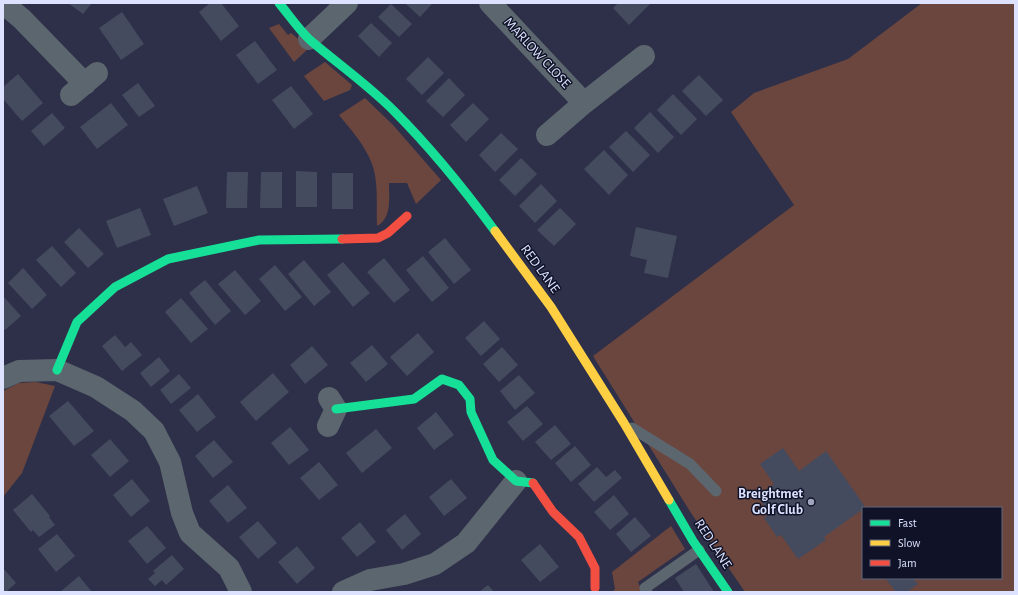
<svg xmlns="http://www.w3.org/2000/svg" width="1018" height="595" font-family="'Alegreya Sans',sans-serif">
  <rect width="100%" height="100%" fill="#2e3049"/>
  <!-- green -->
  <path fill="#6b463e" fill-rule="evenodd" d="M922,3H1015V592H745L691,513L593,356L794,205L731,112L754,93L848,59ZM863,508H1001V578H863Z
    M279,24L288,35L291,33L309,48L294,62L269,28Z
    M325,62L352,85L350,90L324,101L304,76Z
    M365,98L393,125L441,180L416,204L407,183H389C389,198 392,218 377,226C376,206 379,183 372,164C365,145 351,130 339,115Z
    M36,382L55,386L22,473L3,497V391L19,383Z
    M671,526L685,549L638,582L642,592H612L615,589L612,572Z"/>
  <!-- building -->
  <path fill="#444b5e" d="M68,3H92L83,14Z
    M210,3H221L239,26L221,41L199,12Z
    M405,3H431L432,4L420,17Z
    M618,3H651L629,25L613,8Z
    M391,4L412,24L399,37L378,17Z
    M122,12L144,44L121,60L99,28Z
    M371,23L392,43L379,57L358,36Z
    M255,41L277,70L258,84L236,55Z
    M428,57L444,73L422,95L406,79Z
    M18,74L43,103L22,121L3,99V87Z
    M699,75L723,100L706,116L682,91Z
    M449,78L465,95L443,117L426,101Z
    M138,83L155,106L139,117L122,95Z
    M291,86L313,114L294,129L272,100Z
    M673,94L697,119L681,135L657,110Z
    M111,103L128,125L97,149L80,127Z
    M473,103L489,119L466,142L450,125Z
    M650,112L674,137L658,153L634,128Z
    M52,113L65,128L44,146L31,131Z
    M626,131L650,155L633,172L609,147Z
    M501,133L518,149L495,172L479,155Z
    M604,150L628,175L609,195L584,169Z
    M521,158L537,174L515,196L499,180Z
    M296,171L317,172V207H296Z
    M227,172H248L247,208H226Z
    M261,172H282V208H260Z
    M332,173H353V209H332Z
    M541,184L557,201L535,223L519,206Z
    M197,186L208,213L174,226L163,199Z
    M140,208L151,235L117,248L106,221Z
    M560,208L576,224L554,246L537,230Z
    M636,227L677,236L668,278L644,273L647,260L630,256Z
    M79,228L104,254L88,268L64,242Z
    M445,238L471,270L454,284L428,252Z
    M52,246L76,273L61,287L36,260Z
    M423,256L449,288L432,302L406,270Z
    M384,258L410,290L394,303L367,272Z
    M304,260L331,292L314,306L288,274Z
    M343,262L370,293L353,307L327,275Z
    M275,265L302,297L285,311L259,279Z
    M23,268L47,295L32,309L8,283Z
    M235,270L261,301L245,315L218,284Z
    M205,280L231,311L215,325L189,293Z
    M3,296L21,316L5,330L3,328Z
    M181,298L208,329L191,343L165,312Z
    M484,321L500,339L481,356L465,338Z
    M418,333L434,352L407,376L390,357Z
    M115,335L125,347L131,342L142,355L122,371L102,346Z
    M372,345L388,364L366,382L350,363Z
    M312,346L328,365L305,384L290,365Z
    M502,347L518,365L499,382L483,364Z
    M159,357L170,371L151,387L140,373Z
    M273,373L289,392L256,421L240,402Z
    M179,374L191,388L171,404L160,390Z
    M519,375L535,393L515,410L500,391Z
    M198,394L216,417L197,432L179,410Z
    M68,401L94,431L74,446L49,416Z
    M527,406L543,424L523,441L507,422Z
    M436,412L454,435L434,450L417,428Z
    M555,425L571,444L551,460L535,442Z
    M290,427L309,450L289,465L271,443Z
    M376,429L392,448L362,473L346,453Z
    M110,439L129,461L110,477L91,455Z
    M214,440L233,462L213,478L195,456Z
    M575,446L591,465L571,482L555,463Z
    M783,448L799,471L826,451L866,508H863V509L824,537L826,540L798,559L781,535L777,537L764,518L770,513L757,496L774,484L760,464Z
    M319,462L338,485L319,500L300,478Z
    M597,467L606,477L615,470L622,478L594,502L578,484Z
    M132,479L150,501L131,517L113,495Z
    M451,479L467,498L444,516L429,497Z
    M228,485L247,508L228,523L209,501Z
    M32,494L50,516L49,517L55,525L39,537L33,530L31,532L13,510Z
    M614,495L629,514L610,530L594,512Z
    M405,514L421,534L402,550L386,530Z
    M635,517L651,536L631,552L616,534Z
    M258,521L277,543L258,559L239,537Z
    M360,522L376,542L357,557L341,538Z
    M147,526L166,548L147,564L128,541Z
    M57,534L75,556L56,572L38,549Z
    M540,544L559,567L540,582L521,560Z
    M297,546L315,568L297,584L278,562Z
    M172,555L184,569L166,585L162,580L155,586L148,579L155,573L153,571Z
    M696,564L714,592H684L675,578Z
    M3,568L16,583L6,592H3Z
    M79,576L92,592H60Z
    M885,578H913L918,584L907,592H896Z
    M488,585L494,592H479Z"/>
  <g fill="none" stroke-linecap="round" stroke-linejoin="round">
    <!-- lane -->
    <path stroke="#5c666e" stroke-width="11" d="M632,428L690,464L716,491
      M647,592L645,588L699,550"/>
    <!-- street -->
    <path stroke="#5c666e" stroke-width="22" d="M3,3L22,19L85,84
      M490,3L584,103
      M309,39L347,3
      M71,95L97,73
      M547,135L584,103L644,56
      M3,378L19,371L57,370L96,387L133,411L154,431L170,462L182,513L190,533L229,568L241,592
      M328,426L336,409L329,398
      M343,592L370,580L404,574L435,564L466,543L516,481"/>
    <!-- fast -->
    <path stroke="#16e098" stroke-width="9" d="M279,3C289,15 299,30 310,40C338,64 368,85 394,111C431,148 464,189 495,231
      M57,370L77,322L115,287L168,259L259,240L342,239
      M336,409L414,399L442,379L459,385L470,399L471,412L493,460L516,481L533,483
      M669,500L693,541L728,592"/>
    <!-- slow -->
    <path stroke="#ffcf43" stroke-width="9" d="M495,231L551,307L624,423L669,500"/>
    <!-- jam -->
    <path stroke="#f24e42" stroke-width="9" d="M342,239L378,238L388,233L407,216
      M533,483L553,512L579,537L595,568V588"/>
  </g>
  <!-- markers -->
  <circle fill="#9fa4bf" stroke="#101327" stroke-width="1.5" cx="811" cy="502" r="4"/>
  <g text-anchor="middle" dominant-baseline="central" stroke-width="3" stroke-linejoin="round" paint-order="stroke">
    <!-- street labels -->
    <g font-size="14" fill="#dce2ff" stroke="#101327">
      <text transform="translate(537 53) rotate(47)">MARLOW CLOSE</text>
      <text transform="translate(540 269) rotate(54)">RED LANE</text>
      <text transform="translate(713 544) rotate(57)">RED LANE</text>
    </g>
    <!-- poi labels -->
    <g font-size="14" font-weight="bold" fill="#dce2ff" stroke="#101327" text-anchor="end">
      <text x="803" y="494">Breightmet<tspan x="803" dy="16">Golf Club</tspan></text>
    </g>
  </g>
  <!-- border -->
  <rect width="1018" height="595" fill="none" stroke="#dce2ff" stroke-width="8"/>
  <!-- legend -->
  <rect x="862" y="507" width="140" height="72" fill="#101327" stroke="#62667d"/>
  <rect x="870" y="520" width="20" height="6" fill="#16e098" stroke="#62667d"/>
  <text x="898" y="527" font-size="12" fill="#dce2ff">Fast</text>
  <rect x="870" y="540" width="20" height="6" fill="#ffcf43" stroke="#62667d"/>
  <text x="898" y="547" font-size="12" fill="#dce2ff">Slow</text>
  <rect x="870" y="560" width="20" height="6" fill="#f24e42" stroke="#62667d"/>
  <text x="898" y="567" font-size="12" fill="#dce2ff">Jam</text>
</svg>
